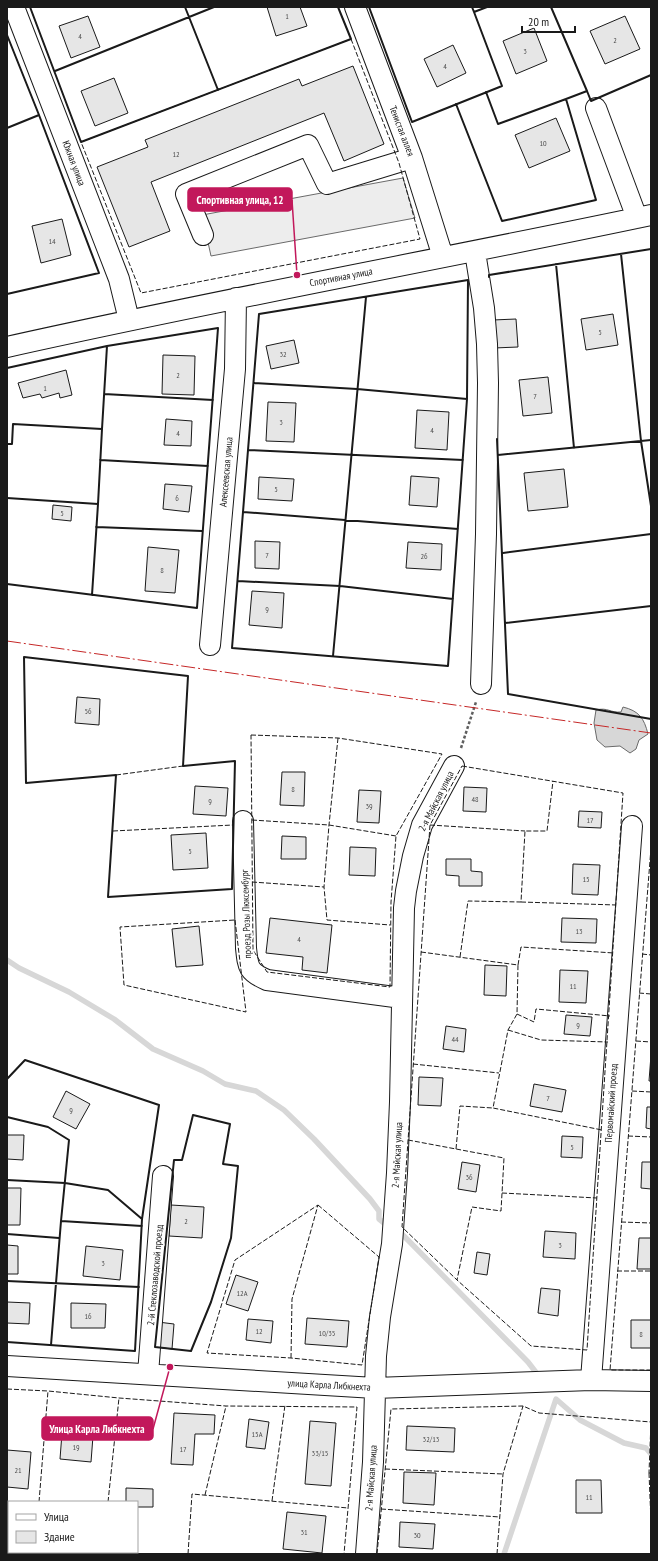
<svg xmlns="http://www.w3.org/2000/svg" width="658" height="1561" font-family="'PT Sans Narrow',sans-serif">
  <rect width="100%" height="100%" fill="#fff"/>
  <!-- built -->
  <path fill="#ededed" stroke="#6a6a6a" d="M403,178L415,218L211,256L202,215Z"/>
  <!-- water -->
  <path fill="#d7d7d7" stroke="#6a6a6a" d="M623,707C639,711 644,718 648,734L639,740L636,749L630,753L620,746L605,747L597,740L594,723L596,710C608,707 610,713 621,712Z"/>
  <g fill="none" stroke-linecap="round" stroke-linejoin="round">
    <!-- stream -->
    <path stroke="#d7d7d7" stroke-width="5.5" d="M7,960L19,968L69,992L114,1019L153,1049L203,1071L225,1084L256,1091L284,1110L314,1139L370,1199L379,1211V1219L384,1223
      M400,1232L528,1362L538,1375
      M504,1554L556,1399L580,1420L624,1443L646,1448L651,1454"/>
  </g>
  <!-- building -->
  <path fill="#e6e6e6" stroke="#1a1a1a" d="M267,7H300L307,26L276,36Z
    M88,16L100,47L71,58L59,26Z
    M625,16L640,49L605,64L590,31Z
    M534,28L547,61L516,74L503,41Z
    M453,45L466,73L437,87L424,59Z
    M353,66L384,144L344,161L324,113L151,182L170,231L129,247L97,167L148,147L145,140L299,79L302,86Z
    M114,78L128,113L95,126L81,91Z
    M556,118L570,151L529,168L515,135Z
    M62,219L71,255L41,263L32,226Z
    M613,314L618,345L586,350L581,319Z
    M516,319L518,347L494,348L493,320Z
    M294,340L299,363L271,369L266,346Z
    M163,355L195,356L194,395L162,394Z
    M66,370L72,395L60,398L59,393L42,398L40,394L23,398L18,383Z
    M548,377L552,413L523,416L519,380Z
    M268,402L296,403L294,442L266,441Z
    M417,410L449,412L447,450L415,448Z
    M166,419L192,421L191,446L164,445Z
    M564,469L568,507L528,511L524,473Z
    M411,476L439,478L437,507L409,505Z
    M259,477L294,479L292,501L258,499Z
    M165,484L192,486L189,512L163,509Z
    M53,505L72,507L71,521L52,519Z
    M255,541L280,542L279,569L255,568Z
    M408,542L442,544L441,570L406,568Z
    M148,547L179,550L175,593L145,591Z
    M252,591L284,593L282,628L249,625Z
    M77,697L100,699L99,725L75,723Z
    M282,772H305L304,806L280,805Z
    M195,786L228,788L226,816L193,814Z
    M464,787L487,788L486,812L463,811Z
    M359,790L381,791L379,823L357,822Z
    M579,811L602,812L601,828L578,827Z
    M206,833L208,868L173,870L171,835Z
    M282,836L306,837V859H281Z
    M350,847L376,848L375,876L349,875Z
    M446,859H471V871L482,872V886H459V876L446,875Z
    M573,864L600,865L598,895L572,894Z
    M270,918L332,925L327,973L302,970L303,957L266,953Z
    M562,918L597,919L596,943L561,942Z
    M199,926L203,965L176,967L172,929Z
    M485,965L507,966L506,996L484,995Z
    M560,970L588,971L586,1003L559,1002Z
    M566,1015L592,1017L590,1036L564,1034Z
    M446,1026L466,1029L464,1052L443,1049Z
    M651,1055V1081H649Z
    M419,1077L443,1078L441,1106L418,1105Z
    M534,1084L566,1090L562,1112L530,1106Z
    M66,1091L90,1104L76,1129L53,1117Z
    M647,1107H651V1129L646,1128Z
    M7,1135H24L23,1160L7,1159Z
    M562,1136L583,1137L582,1158L561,1157Z
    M462,1162L480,1165L476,1192L458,1189Z
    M642,1162H651V1189L641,1188Z
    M7,1188H21L20,1225H7Z
    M171,1205L204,1207L202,1238L169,1236Z
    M545,1231L576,1233L575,1259L543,1257Z
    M639,1238H651V1269H637Z
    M7,1245L18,1246V1274H7Z
    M86,1246L123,1250L120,1280L83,1276Z
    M477,1252L490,1254L487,1275L474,1273Z
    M236,1275L258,1282L248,1311L226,1304Z
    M541,1288L560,1290L558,1316L538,1313Z
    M7,1302L30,1303L29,1324L7,1323Z
    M71,1303L106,1304L105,1328H71Z
    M307,1318L349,1321L347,1347L305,1344Z
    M248,1319L273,1321L271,1343L246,1340Z
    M631,1320H651V1348H631Z
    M158,1322L174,1324L172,1349L155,1347Z
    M174,1413L215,1415L214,1434H195L193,1465L171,1464Z
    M249,1419L269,1422L265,1449L246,1447Z
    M310,1421L336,1423L331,1486L305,1484Z
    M407,1426L455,1428L454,1452L406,1450Z
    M62,1433L93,1436L91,1462L60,1459Z
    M7,1450L31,1452L28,1489L7,1487Z
    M404,1472L436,1473L434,1505L403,1503Z
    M576,1480H601L602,1513H576Z
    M126,1488L153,1489V1507H137V1502H126Z
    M287,1512L326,1516L322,1553L283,1549Z
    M400,1522L435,1524L433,1549L399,1547Z"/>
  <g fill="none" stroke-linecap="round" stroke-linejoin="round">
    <defs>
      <path id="minor" d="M14,7L119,279L129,320
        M355,7L412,158L443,257
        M596,108L637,218
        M203,235L186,194L308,145L327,184L412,158
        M475,252L484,308L487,344L488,383L486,534L481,684
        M7,347C221,299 437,260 651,215
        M210,645L235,369L236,298
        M243,821L246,948C248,967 248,972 267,980L402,998
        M7,1366L375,1388L591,1380L651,1381
        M148,1374L163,1176
        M591,1380L632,826
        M366,1554L373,1462L376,1356L380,1317L392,1244L397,1173L400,1102L404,908L406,891L413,856L422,825L454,766"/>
    </defs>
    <!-- minor casing -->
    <use href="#minor" stroke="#1a1a1a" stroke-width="22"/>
    <!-- path -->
    <path stroke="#5f5f5f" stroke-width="2.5" stroke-dasharray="3 2" stroke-linecap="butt" d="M461,748L476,702"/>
    <!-- minor -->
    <use href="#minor" stroke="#fff" stroke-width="20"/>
    <!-- fence -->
    <path stroke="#1a1a1a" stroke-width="1" stroke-dasharray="5 2" stroke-linecap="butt" d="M351,39L399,163L420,239L141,293L81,142Z
      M251,735L338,738L442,754L396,836L391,902L390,987L267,972L253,950Z
      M338,738L329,825L324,887L327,920L390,925
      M462,766L623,793L587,1350L531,1346L457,1280L402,1227L430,825Z
      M116,775L183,766
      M252,820L329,825L396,836
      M430,825L525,831
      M113,831L233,825
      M651,848L610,1370H651
      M252,882L324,887
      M521,902L616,905
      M235,920L246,1012L124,985L120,927Z
      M421,952L518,965L517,1014L508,1030L493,1108L602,1130
      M642,954L651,955
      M460,957L468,901L521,902L525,831H547L553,781
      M518,965L521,947L614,953
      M639,993L651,994
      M517,1014L534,1022L536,1009L610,1016
      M508,1030L541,1040L608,1042
      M636,1041L651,1042
      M413,1064L499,1073
      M632,1091L651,1092
      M628,1136L651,1137
      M408,1140L504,1158L501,1211L472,1207L457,1280
      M456,1149L460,1106L493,1108
      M502,1193L597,1198
      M318,1205L379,1257L362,1365L291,1358L207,1353L235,1260Z
      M621,1222L651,1223
      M617,1271H651
      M291,1358L292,1299L318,1205
      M7,1389L48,1391L119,1398L226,1406L357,1407L344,1554
      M385,1469L503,1474
      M649,1473L651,1522
      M205,1495L226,1406
      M272,1501L285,1405
      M39,1502L48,1391
      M108,1502L119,1398
      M381,1509L500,1517
      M7,1544H9
      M80,1552L97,1554
      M102,1554V1552
      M188,1554L192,1494L348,1508
      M377,1554L391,1409L523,1406L539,1413L651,1422L649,1473H651
      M497,1554L503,1474L523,1406"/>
    <!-- wall -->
    <path stroke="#1a1a1a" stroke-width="2" d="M30,7L81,142L351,39L338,7
      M185,7L218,90
      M369,7L412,122L502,86L474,12
      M472,7L474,12L487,7
      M551,7L587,91
      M7,35L39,115L99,273L7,294
      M55,71L214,7
      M486,92L498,124L566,99
      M456,104L502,221L596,200L566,99L587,91L591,101L651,75
      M7,128L39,115
      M621,254L641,441L651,506
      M556,264L574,448
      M489,277V275L651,249
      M468,280L467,399L448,666L232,648L259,314Z
      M7,368L107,346L218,328L197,608L7,584
      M254,383L357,389L467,399
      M104,394L213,400
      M102,429L107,346
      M497,439L508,694L651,719
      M7,444H12L13,424L102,429L98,504L7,498
      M248,450L463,460
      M498,455L651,440
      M100,460L208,466
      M243,512L458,529
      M96,527L202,531
      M503,553L651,534
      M238,581L340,586L453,599
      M92,595L98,504
      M505,623L651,606
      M333,656L366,297
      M24,657L188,676L183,766L235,761L232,889L108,897L116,775L26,783Z
      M7,1079L25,1060L159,1105L142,1219L135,1351L7,1342
      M193,1115L230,1124L223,1164L238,1166L231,1238L211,1302L191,1351L155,1347L174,1160H182Z
      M7,1117L48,1127L69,1140L61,1221L51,1345
      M7,1180L65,1183L108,1190L142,1219
      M61,1221L142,1226
      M7,1234L59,1238
      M7,1281L139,1287"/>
    <!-- power -->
    <path stroke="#c62828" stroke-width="1" stroke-dasharray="14 3 2 3" stroke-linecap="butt" d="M7,641L651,733"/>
  </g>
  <g text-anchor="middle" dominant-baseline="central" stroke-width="3" stroke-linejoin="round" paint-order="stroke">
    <!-- number labels -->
    <g font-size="8" fill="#4d4d4d">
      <text x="287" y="16">1</text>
      <text x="80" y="36">4</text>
      <text x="615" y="40">2</text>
      <text x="525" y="51">3</text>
      <text x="445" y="66">4</text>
      <text x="543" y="143">10</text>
      <text x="176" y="154">12</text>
      <text x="52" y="241">14</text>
      <text x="600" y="332">5</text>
      <text x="283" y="354">32</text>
      <text x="178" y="375">2</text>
      <text x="45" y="388">1</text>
      <text x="535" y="396">7</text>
      <text x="281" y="422">3</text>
      <text x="432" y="430">4</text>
      <text x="178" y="433">4</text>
      <text x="276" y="489">5</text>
      <text x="177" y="498">6</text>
      <text x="62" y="513">5</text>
      <text x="267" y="555">7</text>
      <text x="424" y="556">26</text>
      <text x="162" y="570">8</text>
      <text x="267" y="609">9</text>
      <text x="88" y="711">56</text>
      <text x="293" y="789">8</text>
      <text x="475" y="799">48</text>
      <text x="210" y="801">9</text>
      <text x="369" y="806">39</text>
      <text x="590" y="820">17</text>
      <text x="190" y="851">5</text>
      <text x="586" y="879">15</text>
      <text x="579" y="931">13</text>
      <text x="299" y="939">4</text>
      <text x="573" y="986">11</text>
      <text x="578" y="1025">9</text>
      <text x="455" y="1039">44</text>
      <text x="548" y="1098">7</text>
      <text x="71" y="1110">9</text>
      <text x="572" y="1147">5</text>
      <text x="469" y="1177">36</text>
      <text x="186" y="1221">2</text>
      <text x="560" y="1245">3</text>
      <text x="103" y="1263">3</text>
      <text x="242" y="1293">12А</text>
      <text x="88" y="1316">16</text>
      <text x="259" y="1331">12</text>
      <text x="327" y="1333">10/35</text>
      <text x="641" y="1334">8</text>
      <text x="257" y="1434">15А</text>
      <text x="431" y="1439">32/13</text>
      <text x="76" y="1447">19</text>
      <text x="183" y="1449">17</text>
      <text x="320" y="1453">33/15</text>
      <text x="18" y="1470">21</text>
      <text x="589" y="1497">11</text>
      <text x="304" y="1532">31</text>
      <text x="417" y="1535">30</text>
    </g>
    <!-- street labels -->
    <g font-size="10" fill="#1a1a1a" stroke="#fff">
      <text transform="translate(402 131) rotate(69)">Тенистая аллея</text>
      <text transform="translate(74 163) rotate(69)">Южная улица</text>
      <text transform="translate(341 277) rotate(-11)">Спортивная улица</text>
      <text transform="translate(226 472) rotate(-85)">Алексеевская улица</text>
      <text transform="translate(436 801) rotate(-63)">2-я Майская улица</text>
      <text transform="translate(246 914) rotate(-92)">проезд Розы Люксембург</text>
      <text transform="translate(611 1103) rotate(-86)">Первомайский проезд</text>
      <text transform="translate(397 1155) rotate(-87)">2-я Майская улица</text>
      <text transform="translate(155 1275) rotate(-85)">2-й Стеклозаводской проезд</text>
      <text transform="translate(329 1385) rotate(3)">улица Карла Либкнехта</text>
      <text transform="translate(371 1478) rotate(-86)">2-я Майская улица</text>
    </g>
  </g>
  <!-- callouts -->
  <path fill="none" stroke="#c2185b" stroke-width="1.5" d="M297 275L292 200M170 1367L153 1429"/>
  <g fill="#c2185b" stroke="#fff" stroke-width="1.5">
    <circle cx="297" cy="275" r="4"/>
    <circle cx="170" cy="1367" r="4"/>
  </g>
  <g fill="#c2185b" stroke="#c2185b" stroke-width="1.5">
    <rect x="188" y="188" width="104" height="23" rx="4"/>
    <rect x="42" y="1417" width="111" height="23" rx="4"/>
  </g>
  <g font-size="11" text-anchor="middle" font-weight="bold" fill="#fff">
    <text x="240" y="204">Спортивная улица, 12</text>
    <text x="97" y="1433">Улица Карла Либкнехта</text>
  </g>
  <!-- border -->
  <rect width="658" height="1561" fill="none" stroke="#1a1a1a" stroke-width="16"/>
  <!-- legend -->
  <rect x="8" y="1501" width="130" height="52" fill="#ffffff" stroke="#a3a3a3"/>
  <rect x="16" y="1514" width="20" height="6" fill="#ffffff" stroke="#a3a3a3"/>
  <text x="44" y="1521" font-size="12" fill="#1a1a1a">Улица</text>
  <rect x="16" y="1531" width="20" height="12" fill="#e6e6e6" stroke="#a3a3a3"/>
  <text x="44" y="1541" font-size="12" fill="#1a1a1a">Здание</text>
  <!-- scale -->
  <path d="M522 26v6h53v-6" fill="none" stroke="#1a1a1a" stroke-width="2"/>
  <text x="528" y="26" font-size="12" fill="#1a1a1a" stroke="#ffffff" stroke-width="3" paint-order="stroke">20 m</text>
</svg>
